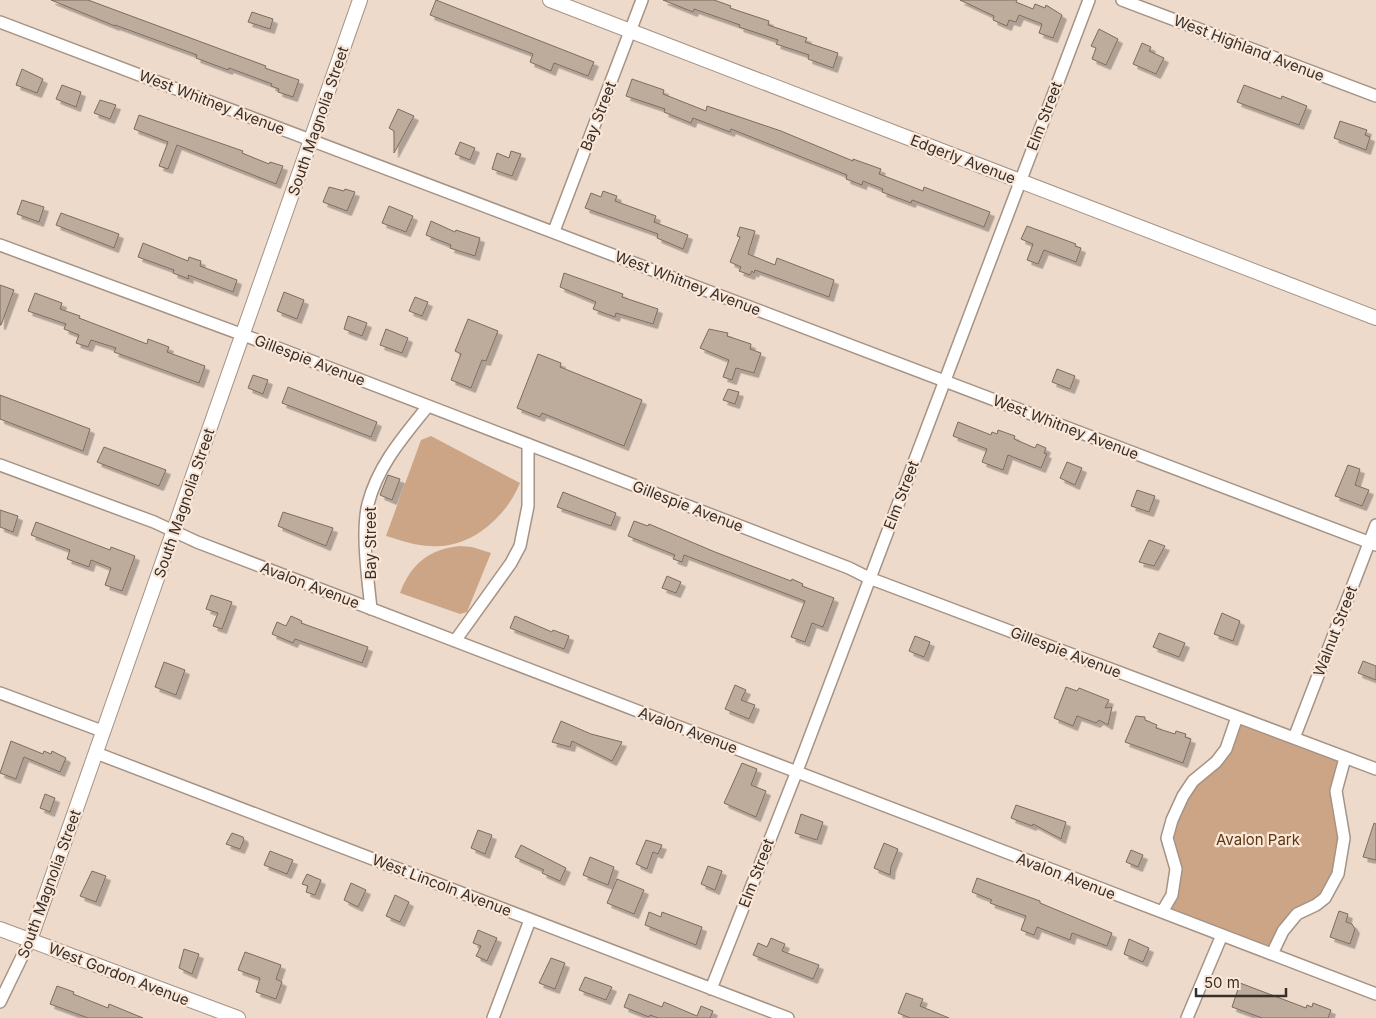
<svg xmlns="http://www.w3.org/2000/svg" width="1376" height="1018" font-family="Inter,sans-serif">
  <defs>
    <filter id="shadow"><feDropShadow dx="4.5" dy="4.5" stdDeviation="0" flood-color="#0004"/></filter>
  </defs>
  <rect width="100%" height="100%" fill="#eddacb"/>
  <!-- green -->
  <path fill="#cba586" d="M431,436L520,483C506,517 471,549 431,546C416,546 400,540 386,536L421,440Z
    M460,546L472,547L491,553L467,612L460,614L400,593C411,564 429,549 460,546Z
    M1238,719L1344,759L1334,791L1340,857L1323,896L1294,913L1271,952L1165,911L1174,894L1170,846L1185,797L1217,764Z"/>
  <!-- building -->
  <path fill="#bdab9c" stroke="#7d6c5e" filter="url(#shadow)" d="M51,0H88L266,66L265,68L299,80L293,97L278,92L279,89L271,86L272,84L229,68L228,70L196,58L197,55L115,25V26Z
    M436,0L594,62L588,76L554,63L551,71L530,62L533,54L430,15Z
    M663,0H714L731,6L730,8L769,21L768,25L807,38L805,42L838,53L833,68L808,59L809,55L776,44L778,40L739,27L740,25L694,9L693,12Z
    M960,0H1017L1016,2L1033,9L1035,4L1045,8L1046,5L1062,15L1053,38L1039,33L1042,24L1019,15L1016,22L1009,20L1007,26L993,20L994,16Z
    M252,12L273,19L270,29L248,22Z
    M1099,29L1118,39L1106,65L1092,59L1096,48L1091,46Z
    M1142,43L1151,47L1149,51L1164,58L1156,74L1133,64Z
    M22,69L43,79L37,93L16,85Z
    M632,79L664,90L663,94L706,111L707,106L781,131L853,161V159L881,169L879,174L905,184L923,191L924,187L990,212L984,227L912,200L911,203L882,192L883,189L863,181L862,185L846,179L847,175L731,129L730,132L693,118L691,123L664,112L665,109L626,96Z
    M62,85L81,92L76,107L56,99Z
    M1244,85L1281,99L1282,96L1307,106L1299,125L1237,102Z
    M100,100L116,105L110,119L94,113Z
    M398,109L414,116L394,153V131L389,128Z
    M139,115L243,151L242,153L269,164L270,162L283,166L276,184L177,145L168,169L159,166L168,142L134,129Z
    M1340,121L1367,130L1365,135L1370,137L1366,150L1334,138Z
    M460,142L475,148L470,160L455,154Z
    M511,151L521,154L512,176L492,169L497,153L509,158Z
    M329,187L344,191L345,189L355,192L347,211L323,202Z
    M603,191L617,196L615,201L656,216L654,222L688,235L683,249L657,238L658,234L585,208L591,193L601,197Z
    M22,200L44,207L39,222L17,214Z
    M389,206L413,216L406,232L382,223Z
    M61,213L119,234L114,248L56,225Z
    M431,221L455,232L456,230L480,238L475,256L450,248L451,245L426,235Z
    M1027,226L1076,244L1075,246L1081,248L1076,262L1044,250L1038,264L1027,260L1033,244L1021,239Z
    M740,227L755,231L748,254L775,265L777,258L834,280L829,297L755,270L754,273L752,271L750,275L739,271L741,267L730,262L740,237L737,236Z
    M143,243L188,261L189,257L201,261L200,266L237,280L233,292L188,275L189,279L173,273L174,270L138,257Z
    M564,273L623,294L622,297L658,309L653,324L616,313L615,317L593,309L596,302L560,287Z
    M0,285L14,290L1,325H0Z
    M284,292L304,300L297,319L277,311Z
    M35,293L62,303L60,309L80,316L79,318L147,344L148,339L169,347L167,352L205,366L199,383L114,352L116,348L91,340L88,347L76,343L79,335L64,329L66,324L28,311Z
    M415,297L428,302L422,316L409,311Z
    M348,316L367,323L362,336L344,329Z
    M468,319L498,331L486,361L482,360L471,388L451,380L461,354L455,351Z
    M386,329L408,338L402,353L380,345Z
    M709,329L728,333L727,336L751,344L750,349L761,353L754,373L736,368L732,380L723,377L729,360L700,348Z
    M538,354L561,363L560,367L642,400L624,446L542,413L540,417L517,408Z
    M1057,369L1075,376L1070,389L1052,382Z
    M253,375L268,380L263,394L248,388Z
    M288,387L377,422L371,437L282,403Z
    M728,389L739,392L735,404L723,400Z
    M0,395L90,429L83,451L0,419Z
    M958,422L991,435L992,432L997,434L998,430L1015,436L1014,439L1035,448L1037,444L1046,448L1044,453L1047,454L1041,468L1008,455L1003,470L982,462L987,449L953,436Z
    M104,447L166,470L159,486L97,462Z
    M1067,462L1082,468L1075,485L1060,478Z
    M1348,465L1360,469L1355,485L1369,490L1362,506L1335,496Z
    M388,475L400,479L392,500L380,495Z
    M1137,490L1155,496L1149,512L1131,506Z
    M563,492L616,513L611,526L557,507Z
    M0,510L18,516L13,532L0,527Z
    M283,512L333,528L326,546L278,526Z
    M634,521L648,526L649,524L715,552L791,581L792,579L803,584L802,586L834,598L823,627L812,623L805,642L791,637L805,601L684,555L682,562L673,559L675,555L628,536Z
    M36,522L110,550L111,547L135,556L122,591L105,585L111,568L91,560L89,567L67,559L70,550L31,535Z
    M1149,540L1165,546L1154,566L1139,562Z
    M667,576L681,582L676,593L662,588Z
    M211,595L232,602L222,629L213,626L218,613L206,609Z
    M1222,613L1240,621L1233,641L1214,634Z
    M291,616L302,621L301,623L368,647L362,663L295,639L293,643L272,634L277,622L286,626Z
    M515,616L552,632L553,630L569,636L564,649L510,628Z
    M1159,633L1185,643L1179,657L1153,647Z
    M915,636L930,642L924,657L909,651Z
    M1363,661L1376,666V680L1358,673Z
    M164,662L185,670L176,695L155,687Z
    M735,685L746,690L741,700L755,705L749,719L725,709Z
    M1066,687L1077,691L1079,688L1109,700L1105,708L1112,707L1108,725L1099,720L1096,723L1077,716L1073,726L1054,718Z
    M1136,716L1145,717V720L1157,725L1156,728L1175,734L1176,731L1186,734L1185,737L1191,739L1183,763L1125,742Z
    M561,721L591,734L622,742L612,761L572,741L570,747L552,742Z
    M11,741L43,754L44,751L51,754L52,751L66,758L60,772L24,757L16,779L0,773Z
    M742,763L757,769L751,785L766,791L756,817L724,803Z
    M45,794L55,798L50,812L40,808Z
    M1016,805L1066,822L1061,839L1033,824L1032,826L1011,818Z
    M801,814L823,822L817,840L795,833Z
    M1374,823L1376,824V860L1363,857Z
    M478,830L492,835L485,854L471,848Z
    M232,833L243,837L244,840L240,849L226,844Z
    M646,840L662,845L658,854L653,852L647,869L636,864Z
    M884,843L898,849L891,867L890,875L874,868Z
    M521,845L566,868L560,881L542,873L544,870L515,857Z
    M1131,850L1143,855L1138,867L1126,862Z
    M270,851L293,860L287,874L264,865Z
    M590,857L614,867L608,885L583,875Z
    M708,866L722,871L715,890L701,884Z
    M92,871L106,876L96,902L80,896Z
    M307,874L321,880L315,895L306,892L308,886L302,884Z
    M977,878L1040,901V903L1112,933L1107,946L1072,933L1070,940L1037,927L1034,935L1021,930L1026,916L990,903L992,900L972,892Z
    M617,879L644,890L634,914L607,903Z
    M351,883L366,890L358,907L344,900Z
    M395,895L409,902L400,922L386,916Z
    M1339,911L1348,914L1346,922L1352,924L1355,929L1350,944L1330,937Z
    M649,912L661,917L662,912L702,927L696,945L645,925Z
    M478,930L497,938L487,961L476,956L481,946L473,943Z
    M771,938L785,944L782,951L819,965L813,979L753,955L758,943L767,947Z
    M1129,939L1149,948L1143,962L1124,954Z
    M184,949L199,954L192,974L179,968Z
    M245,952L281,965L276,979L282,982L276,999L256,992L260,978L238,970Z
    M551,958L565,963L555,989L539,983Z
    M585,977L612,987L606,1000L579,990Z
    M1240,983L1306,1008L1307,1005L1312,1007L1313,1003L1331,1010L1328,1018H1262L1232,1007Z
    M57,986L74,992L73,994L108,1008L109,1004L143,1018H88L50,1004Z
    M906,993L923,999L920,1006L949,1018H910L898,1013Z
    M629,994L662,1007L664,1002L697,1016L701,1006L713,1011L710,1018H658L650,1015L649,1017L624,1007Z"/>
  <g fill="none" stroke-linecap="round" stroke-linejoin="round">
    <defs>
      <path id="minor" d="M1122,0L1376,96
        M0,22L1376,545
        M554,231L642,0
        M0,245L265,343L849,568L869,578L1376,769
        M0,465L154,522L197,542L1376,994
        M371,609C368,579 361,532 368,504C378,465 404,436 428,406
        M455,641L511,563L520,546L528,506V444
        M0,693L102,731
        M1294,738L1376,525
        M96,753L788,1018
        M1162,912L1172,895L1176,869L1167,838L1172,820L1183,796L1193,781L1216,762L1226,749L1237,717
        M1272,954L1283,931L1297,914L1316,905L1325,898L1338,874L1344,838L1336,791L1345,758
        M711,989L797,771L1089,0
        M0,1002L30,940
        M493,1018L530,920
        M1187,1018L1222,935"/>
      <path id="tertiary" d="M550,0L1376,318
        M0,929L238,1018
        M30,940L360,0"/>
    </defs>
    <!-- minor casing -->
    <use href="#minor" stroke="#a59385" stroke-width="14"/>
    <!-- tertiary casing -->
    <use href="#tertiary" stroke="#a59385" stroke-width="16"/>
    <!-- minor -->
    <use href="#minor" stroke="#fff" stroke-width="11"/>
    <!-- tertiary -->
    <use href="#tertiary" stroke="#fff" stroke-width="14"/>
  </g>
  <g text-anchor="middle" dominant-baseline="central" stroke-width="4.5" stroke-linejoin="round" paint-order="stroke">
    <!-- street labels -->
    <g font-size="15" fill="#37302a" stroke="#fbe7d8">
      <text transform="translate(1249 48) rotate(21)">West Highland Avenue</text>
      <text transform="translate(212 102) rotate(21)">West Whitney Avenue</text>
      <text transform="translate(598 116) rotate(-69)">Bay Street</text>
      <text transform="translate(1044 116) rotate(-69)">Elm Street</text>
      <text transform="translate(318 121) rotate(-71)">South Magnolia Street</text>
      <text transform="translate(963 159) rotate(21)">Edgerly Avenue</text>
      <text transform="translate(688 283) rotate(21)">West Whitney Avenue</text>
      <text transform="translate(310 360) rotate(21)">Gillespie Avenue</text>
      <text transform="translate(1066 427) rotate(21)">West Whitney Avenue</text>
      <text transform="translate(901 495) rotate(-69)">Elm Street</text>
      <text transform="translate(184 503) rotate(-71)">South Magnolia Street</text>
      <text transform="translate(688 506) rotate(21)">Gillespie Avenue</text>
      <text transform="translate(370 543) rotate(-90)">Bay Street</text>
      <text transform="translate(310 585) rotate(21)">Avalon Avenue</text>
      <text transform="translate(1335 631) rotate(-69)">Walnut Street</text>
      <text transform="translate(1066 652) rotate(21)">Gillespie Avenue</text>
      <text transform="translate(688 730) rotate(21)">Avalon Avenue</text>
      <text transform="translate(756 873) rotate(-69)">Elm Street</text>
      <text transform="translate(1066 876) rotate(21)">Avalon Avenue</text>
      <text transform="translate(49 884) rotate(-70)">South Magnolia Street</text>
      <text transform="translate(442 885) rotate(21)">West Lincoln Avenue</text>
      <text transform="translate(119 974) rotate(21)">West Gordon Avenue</text>
    </g>
    <!-- park labels -->
    <g font-size="15" fill="#5c3611" stroke="#fbe7d8">
      <text x="1258" y="839">Avalon Park</text>
    </g>
  </g>
  <!-- scale -->
  <path d="M1196 988v8h90v-8" fill="none" stroke="#37302a" stroke-width="2.5"/>
  <text x="1204" y="988" font-size="15" fill="#37302a" stroke="#fbe7d8" stroke-width="4" paint-order="stroke">50 m</text>
</svg>
